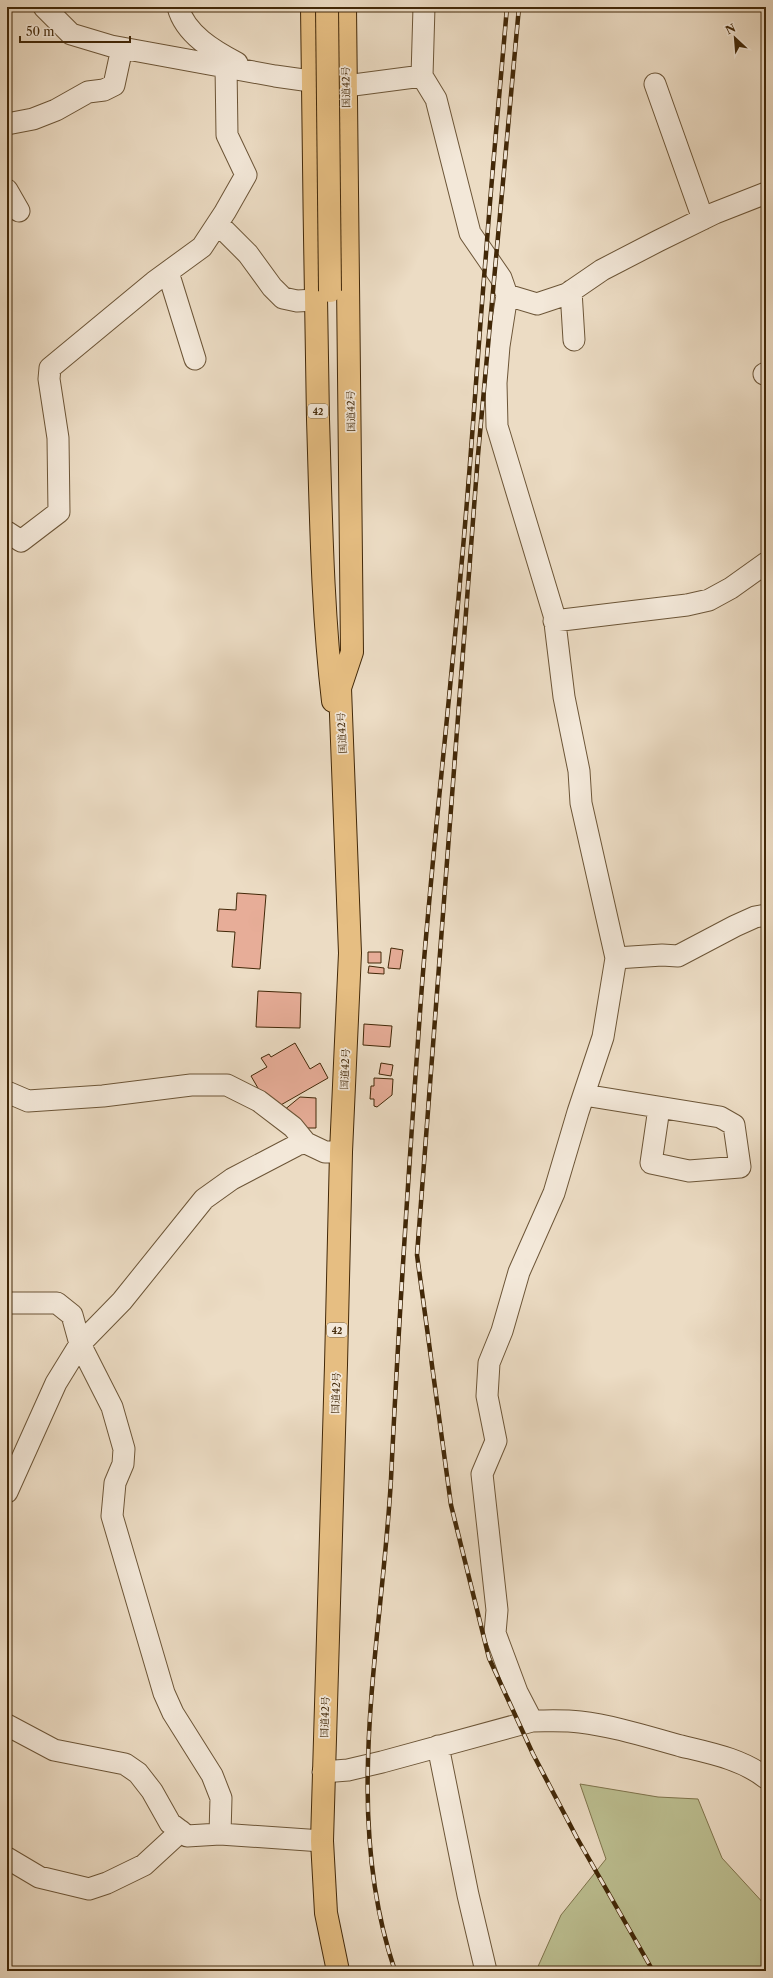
<svg xmlns="http://www.w3.org/2000/svg" width="773" height="1978" font-family="'Libre Caslon Text','Noto Serif JP',serif">
  <rect width="100%" height="100%" fill="#ecdcc4"/>
  <filter id="stains"><feTurbulence type="fractalNoise" baseFrequency=".005" numOctaves="4"/><feColorMatrix values="0 0 0 0 .2 0 0 0 0 .09 0 0 0 0 .02 0 0 0 .5 -.17"/></filter>
  <radialGradient id="worn" r=".72"><stop offset=".6" stop-color="#630" stop-opacity="0"/><stop offset="1" stop-color="#630" stop-opacity=".3"/></radialGradient>
  <!-- green -->
  <path fill="#bcbf91" stroke="#7f744c" d="M580,1784L658,1797L698,1799L722,1858L766,1906V1971H536L561,1915L606,1859Z"/>
  <!-- building -->
  <path fill="#e7ad98" stroke="#422808" d="M237,893L266,895L260,969L232,967L235,932L217,931L219,909L236,910Z
    M391,948L403,950L400,969L388,968Z
    M368,952H381V963H368Z
    M369,966L384,968V974L368,973Z
    M258,991L301,993L300,1028L256,1027Z
    M364,1024L392,1026L390,1047L363,1045Z
    M295,1043L310,1069L320,1063L328,1078L279,1106L262,1095L251,1076L267,1067L261,1058L269,1054L271,1057Z
    M381,1063L393,1065L391,1076L379,1074Z
    M374,1078L393,1079L392,1095L377,1107L374,1106V1099H370L371,1086H374Z
    M300,1097L316,1098V1128H300L283,1111Z"/>
  <g fill="none" stroke-linecap="round" stroke-linejoin="round">
    <defs>
      <path id="minor" d="M44,7L71,34L111,46L275,76L346,86L422,76L424,7
        M178,7C185,34 214,51 237,63
        M422,76L436,99L470,233L501,278L507,295L499,346L496,383L497,426L554,615L564,697L579,771L581,803L616,958L603,1037L578,1112L554,1193L519,1272L502,1331L489,1363L487,1396L496,1441L482,1474L497,1610L495,1633L517,1692L532,1721
        M655,84L703,219
        M7,124L33,119L56,110L88,92L104,90L114,85L122,48
        M7,190L19,211
        M218,224L248,254L272,287L283,298L297,301L316,300
        M168,272L195,359
        M571,291L574,340
        M507,295L537,304L567,294L602,270L658,241L715,213L766,193
        M764,374L766,373
        M7,532L21,541L59,512L58,438L49,379L50,368L154,282L202,247L225,212L246,175L227,135L226,66
        M554,621L687,605L709,600L731,588L766,563
        M616,958L662,955L678,956L735,926L755,917L766,915
        M7,1092L28,1101L103,1096L191,1085H227L259,1101L293,1127L306,1143L325,1152H341
        M584,1095L720,1117L734,1125L740,1167L689,1171L651,1163L659,1108
        M7,1303H57L72,1315L80,1344L112,1407L124,1449L123,1464L115,1483L112,1516L164,1693L173,1713L212,1775L221,1798L220,1834
        M7,1492L56,1383L80,1344L122,1301L204,1199L232,1179L299,1144L306,1143
        M7,1725L54,1750L125,1764L138,1773L152,1791L170,1823L187,1836L220,1834L322,1841
        M438,1746L468,1895L486,1971
        M323,1772L348,1770L382,1762L532,1721C548,1721 564,1720 580,1722C614,1726 648,1737 681,1746C710,1753 742,1759 766,1778
        M7,1858L39,1877L89,1889L107,1883L144,1865L181,1831"/>
      <path id="highway" d="M312,7C314,144 315,282 318,419C321,513 322,608 333,701
        M338,1971L326,1913L322,1841L336,1365L341,1152L350,953L340,688L352,652L345,7"/>
    </defs>
    <!-- minor casing -->
    <use href="#minor" stroke="#6c5537" stroke-width="23"/>
    <!-- highway casing -->
    <use href="#highway" stroke="#422808" stroke-width="24"/>
    <!-- minor -->
    <use href="#minor" stroke="#f3e8d9" stroke-width="21"/>
    <!-- highway -->
    <use href="#highway" stroke="#e6be82" stroke-width="22"/>
    <defs>
      <path id="rail" d="M519,7L478,455L417,1255L451,1505L489,1658L533,1754L577,1838L653,1971
        M395,1971C341,1813 382,1642 391,1479C399,1314 410,1149 422,985C433,846 449,708 461,570C471,465 477,359 486,254C492,172 500,89 507,7"/>
    </defs>
    <!-- rail casing -->
    <use href="#rail" stroke="#422808" stroke-width="4.5"/>
    <!-- rail -->
    <use href="#rail" stroke="#f3e8d9" stroke-width="3" stroke-dasharray="9" stroke-linecap="butt"/>
    <defs>
      <path id="highway-bridge" d="M327,7L330,291"/>
    </defs>
    <!-- highway-bridge casing -->
    <use href="#highway-bridge" stroke="#422808" stroke-width="24" stroke-linecap="butt"/>
    <!-- highway-bridge -->
    <use href="#highway-bridge" stroke="#e6be82" stroke-width="22"/>
  </g>
  <g text-anchor="middle" dominant-baseline="central" stroke-width="3.5" stroke-linejoin="round" paint-order="stroke">
    <!-- shield labels -->
    <g fill="#f3e8d9" stroke="#776247" stroke-width="1">
      <rect x="308" y="404" width="20" height="14" rx="3"/>
      <rect x="327" y="1323" width="20" height="14" rx="3"/>
    </g>
    <g font-size="9" font-weight="bold" fill="#422808">
      <text x="318" y="411">42</text>
      <text x="337" y="1330">42</text>
    </g>
    <!-- street labels -->
    <g font-size="10" fill="#422808" stroke="#f3e8d9">
      <text transform="translate(346 87) rotate(-91)">国道42号</text>
      <text transform="translate(351 411) rotate(-91)">国道42号</text>
      <text transform="translate(342 733) rotate(-93)">国道42号</text>
      <text transform="translate(345 1069) rotate(-87)">国道42号</text>
      <text transform="translate(336 1393) rotate(-88)">国道42号</text>
      <text transform="translate(325 1717) rotate(-88)">国道42号</text>
    </g>
  </g>
  <!-- margin -->
  <rect width="773" height="1978" fill="none" stroke="#ecdcc4" stroke-width="24"/>
  <rect x="8" y="8" width="757" height="1962" fill="none" stroke="#422808" stroke-width="2"/>
  <rect x="12" y="12" width="749" height="1954" fill="none" stroke="#422808"/>
  <!-- north arrow -->
  <g transform="translate(735 38) rotate(334)" stroke="#f3e8d9" stroke-width="3" paint-order="stroke">
  <path d="M0-3L7 15L0 10L-7 15Z" fill="#422808"/>
  <text y="-6" font-size="11" font-weight="bold" text-anchor="middle" fill="#422808">N</text>
  </g>
  <!-- scale -->
  <path d="M20 36v6h110v-6" fill="none" stroke="#422808" stroke-width="2"/>
  <text x="26" y="36" font-size="12" fill="#422808" stroke="#f3e8d9" stroke-width="3" paint-order="stroke">50 m</text>
  <rect width="100%" height="100%" filter="url(#stains)"/>
  <rect width="100%" height="100%" fill="url(#worn)"/>
</svg>
